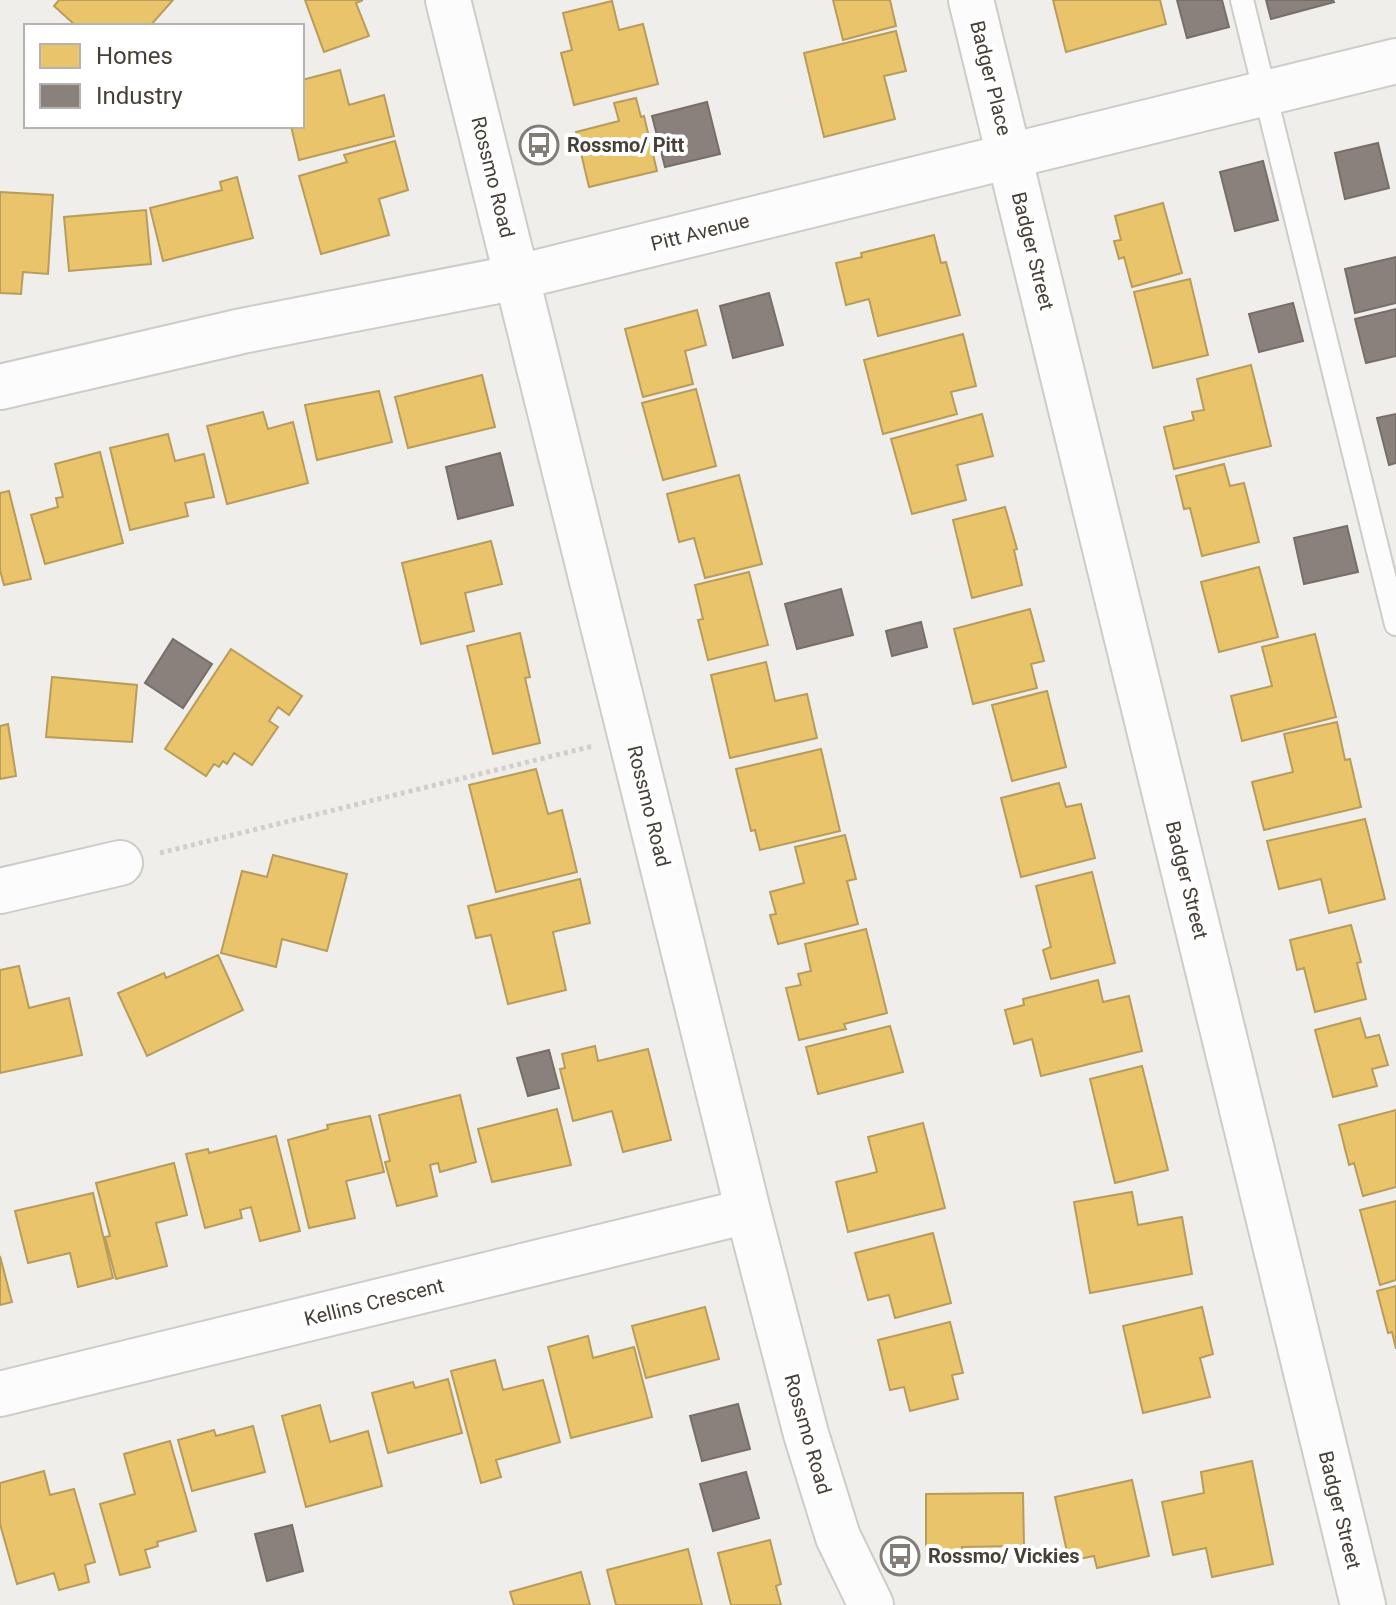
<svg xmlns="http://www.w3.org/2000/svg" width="1396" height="1605" font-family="Roboto,sans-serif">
  <rect width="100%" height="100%" fill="#f0eeeb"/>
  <!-- homes -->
  <path fill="#e9c46a" stroke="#b89c5b" stroke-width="2" d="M59,0H173L150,26H76L54,6Z
    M305,0H363L356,3L369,36L324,52Z
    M833,0H890L896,26L843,40Z
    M1053,0H1160L1166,24L1066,52Z
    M612,1L619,30L643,24L658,84L574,105L561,53L572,50L563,13Z
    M896,31L906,71L884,76L895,119L824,137L804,53Z
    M340,70L349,105L384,95L394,136L299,160L291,126H302V80Z
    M636,98L641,117L644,116L657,171L589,187L576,132L619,121L614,103Z
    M395,141L408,190L379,199L389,235L321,254L299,176L347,162L344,155Z
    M237,177L253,238L163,261L150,208L222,190L220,182Z
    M0,192L53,195L48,274L23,272L21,294L0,293Z
    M1163,203L1182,273L1132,287L1124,257L1119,259L1114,241L1121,240L1115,216Z
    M146,210L151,264L69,271L64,217Z
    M934,235L941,263L946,262L960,315L878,336L869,299L846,305L836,263L862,257L861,253Z
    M1190,279L1208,355L1153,368L1134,292Z
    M697,310L706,345L685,351L693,384L643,397L625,329Z
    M963,334L976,386L951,392L957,414L883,434L864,360Z
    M1251,365L1271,446L1174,469L1164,427L1194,420L1192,412L1204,410L1197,379Z
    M482,375L495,427L408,448L395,397Z
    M696,389L716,466L663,480L642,403Z
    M379,391L392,442L317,460L305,405Z
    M263,412L268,429L293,422L308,483L227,504L207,426Z
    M982,414L993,456L957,465L966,500L912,514L891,439Z
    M168,434L175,461L204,454L214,497L185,503L188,516L130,530L110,448Z
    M100,452L123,543L45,564L31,515L58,507L56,498L63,497L55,464Z
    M1224,464L1230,486L1244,483L1259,542L1202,556L1190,508L1184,509L1176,476Z
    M739,475L762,564L705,578L694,538L679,542L667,494Z
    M9,491L31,579L4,585L0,570V493Z
    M1005,507L1017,549L1014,550L1022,585L972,598L953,520Z
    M491,541L502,584L465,593L474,631L421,644L402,563Z
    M1259,567L1278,637L1219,652L1201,582Z
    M749,572L768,645L708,660L698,620L703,619L695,585Z
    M1030,609L1044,661L1031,664L1037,688L973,704L954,629Z
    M520,633L530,677L525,678L540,743L493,754L467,646Z
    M1315,634L1336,717L1242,741L1231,696L1272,686L1262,647Z
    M231,649L302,696L289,715L278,707L269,721L278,727L252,765L234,753L227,764L223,761L219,767L214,764L206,776L165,749Z
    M766,662L775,701L807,694L817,738L730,758L711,675Z
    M52,677L137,685L132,742L46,737Z
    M1047,691L1066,767L1012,781L992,705Z
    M1337,722L1345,760L1350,759L1361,807L1264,830L1252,782L1293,772L1284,734Z
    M8,724L16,776L0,779V726Z
    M821,749L840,831L760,850L755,830L751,831L736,769Z
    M536,769L548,814L562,810L577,872L496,892L469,785Z
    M1059,783L1066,807L1081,804L1095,858L1021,877L1001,798Z
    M1365,819L1385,899L1329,913L1321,879L1279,889L1267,841Z
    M845,835L856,879L847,881L858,924L778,944L770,915L776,914L770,892L804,883L795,847Z
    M273,855L347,874L327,951L282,939L276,967L221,953L242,871L267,877Z
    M1092,872L1115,963L1051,979L1043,950L1051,947L1036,886Z
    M580,879L590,923L553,932L566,990L508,1004L491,935L476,938L468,906Z
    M1351,925L1361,962L1357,963L1366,999L1315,1012L1304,968L1297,970L1290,940Z
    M866,929L887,1013L844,1024L846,1029L799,1040L786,988L801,985L798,974L811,971L805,944Z
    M218,955L243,1010L147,1056L118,993L164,973L166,978Z
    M19,966L29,1008L69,998L82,1055L0,1073V970Z
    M1098,980L1103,1002L1129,996L1142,1051L1041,1076L1032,1039L1014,1044L1005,1010L1024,1005L1023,999Z
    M1360,1018L1366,1038L1379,1035L1388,1065L1372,1069L1377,1086L1333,1097L1315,1030Z
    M890,1026L903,1072L818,1094L806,1047Z
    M595,1046L598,1061L648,1049L671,1140L623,1152L612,1111L573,1121L560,1069L565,1068L562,1054Z
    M1142,1066L1168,1170L1115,1183L1090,1079Z
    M460,1095L476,1162L440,1172L438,1163L430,1165L437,1196L397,1206L385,1162L390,1161L379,1115Z
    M557,1109L571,1165L492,1182L478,1129Z
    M1396,1110V1187L1363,1196L1354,1163L1349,1165L1339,1125Z
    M370,1116L384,1172L346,1181L355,1218L309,1228L288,1140L328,1129L327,1125Z
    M923,1123L945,1208L848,1232L836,1182L877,1172L868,1137Z
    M276,1136L300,1231L260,1241L251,1207L240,1210L242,1218L205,1228L186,1154L208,1149L209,1153Z
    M174,1163L187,1215L156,1223L167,1266L116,1279L105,1237L110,1236L96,1183Z
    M1132,1192L1138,1225L1182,1217L1192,1274L1090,1293L1074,1202Z
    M93,1193L113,1278L78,1287L70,1253L28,1263L15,1211Z
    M1396,1201V1280L1380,1285L1360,1210Z
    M933,1233L951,1303L895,1318L889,1295L868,1300L855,1253Z
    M0,1256L12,1302L0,1305Z
    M1396,1286V1349L1392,1332L1388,1333L1377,1291Z
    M705,1307L719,1359L646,1378L632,1326Z
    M1202,1307L1213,1354L1200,1358L1210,1397L1143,1413L1123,1326Z
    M950,1322L963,1373L952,1375L958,1399L910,1411L904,1387L890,1390L878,1340Z
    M588,1336L593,1358L634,1347L652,1417L571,1438L548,1347Z
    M495,1360L503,1390L543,1380L560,1442L496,1460L501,1477L481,1483L451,1371Z
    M448,1379L462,1433L388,1453L372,1393L413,1382L415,1388Z
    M320,1405L330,1442L368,1431L382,1486L306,1507L282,1416Z
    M253,1426L265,1472L192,1491L178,1440L214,1430L216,1436Z
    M170,1441L196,1531L157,1542L158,1546L145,1550L150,1567L120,1575L100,1504L135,1494L124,1454Z
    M1252,1461L1273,1564L1212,1577L1206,1548L1173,1555L1162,1502L1204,1493L1201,1472Z
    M44,1471L50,1495L74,1489L95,1562L85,1565L89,1582L59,1590L54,1573L17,1584L0,1524V1483Z
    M1132,1480L1149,1556L1097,1568L1094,1556L1069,1561L1055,1497Z
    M1023,1493L1024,1546L962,1547V1559H926V1494Z
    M770,1540L781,1584L776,1586L781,1605H731L718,1553Z
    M688,1549L702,1605H616L607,1570Z
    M581,1572L590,1605H514L510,1592Z"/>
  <!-- industry -->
  <path fill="#8a817c" stroke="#766e67" stroke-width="2" d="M1177,0H1222L1229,27L1187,38Z
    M1266,0H1333L1334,2L1271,19Z
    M707,102L720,154L665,167L652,116Z
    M1378,143L1389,188L1345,199L1335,153Z
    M1263,161L1278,220L1235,231L1220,172Z
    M1396,257V303L1355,313L1345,269Z
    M769,293L783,345L733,358L720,306Z
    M1293,303L1303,341L1259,352L1249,314Z
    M1396,309V356L1366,363L1355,319Z
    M1396,414V463L1389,465L1377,418Z
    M500,453L513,505L458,519L446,467Z
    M1347,526L1358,572L1304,584L1294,538Z
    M841,589L853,635L797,649L785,604Z
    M921,622L927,647L892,656L886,631Z
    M173,639L212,664L183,708L145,683Z
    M549,1050L559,1088L528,1096L517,1058Z
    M738,1404L750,1449L702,1461L690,1416Z
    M746,1472L759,1518L713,1531L700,1484Z
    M292,1525L303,1571L267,1581L255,1534Z"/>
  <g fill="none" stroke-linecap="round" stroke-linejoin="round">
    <defs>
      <path id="service" d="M1242,0L1396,624"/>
      <path id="minor" d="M448,0L748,1211L806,1434L838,1537L871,1605
        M971,0L1363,1605
        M0,387L242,331L518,277L1396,61
        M0,891L120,863
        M0,1394L748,1211"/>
    </defs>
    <!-- service casing -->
    <use href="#service" stroke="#ceccc8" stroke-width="26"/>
    <!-- minor casing -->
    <use href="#minor" stroke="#ceccc8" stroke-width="48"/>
    <!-- path -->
    <path stroke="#d1cecb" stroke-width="5" stroke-dasharray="4 4" stroke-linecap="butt" d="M160,853L593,746"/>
    <!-- service -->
    <use href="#service" stroke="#fdfcfc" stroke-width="22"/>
    <!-- minor -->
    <use href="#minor" stroke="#fdfcfc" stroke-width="44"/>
  </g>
  <!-- icons -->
  <defs>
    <symbol id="bus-ring" viewBox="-11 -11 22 22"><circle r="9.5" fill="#fff" stroke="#827d76" stroke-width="1.5"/><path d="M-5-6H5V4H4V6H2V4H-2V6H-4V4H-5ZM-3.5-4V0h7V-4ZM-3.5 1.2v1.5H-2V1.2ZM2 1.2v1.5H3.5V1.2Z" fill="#827d76"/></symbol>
  </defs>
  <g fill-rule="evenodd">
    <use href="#bus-ring" x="517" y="123" width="44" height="44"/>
    <use href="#bus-ring" x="878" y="1534" width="44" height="44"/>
  </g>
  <g text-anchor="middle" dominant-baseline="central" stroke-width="8" stroke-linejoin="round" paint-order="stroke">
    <!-- street labels -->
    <g font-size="20" fill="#464037" stroke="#fff">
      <text transform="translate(991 78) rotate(76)">Badger Place</text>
      <text transform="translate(493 177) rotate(76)">Rossmo Road</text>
      <text transform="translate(700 232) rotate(-14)">Pitt Avenue</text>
      <text transform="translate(1033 251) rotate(76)">Badger Street</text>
      <text transform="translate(649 806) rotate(76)">Rossmo Road</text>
      <text transform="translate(1187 880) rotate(76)">Badger Street</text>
      <text transform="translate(374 1302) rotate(-14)">Kellins Crescent</text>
      <text transform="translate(808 1434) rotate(74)">Rossmo Road</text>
      <text transform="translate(1340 1510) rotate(76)">Badger Street</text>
    </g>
    <!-- poi labels -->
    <g font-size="20" font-weight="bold" fill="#464037" stroke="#fff" text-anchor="start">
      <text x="567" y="145">Rossmo/ Pitt</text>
      <text x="928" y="1556">Rossmo/ Vickies</text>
    </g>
  </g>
  <!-- legend -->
  <rect x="24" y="24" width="280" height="104" fill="#ffffff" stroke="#b5b3af" stroke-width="2"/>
  <rect x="40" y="44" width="40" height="24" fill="#e9c46a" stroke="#b5b3af" stroke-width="2"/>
  <text x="96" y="64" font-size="24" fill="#464037">Homes</text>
  <rect x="40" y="84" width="40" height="24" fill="#8a817c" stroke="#b5b3af" stroke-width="2"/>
  <text x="96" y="104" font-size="24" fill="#464037">Industry</text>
</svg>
